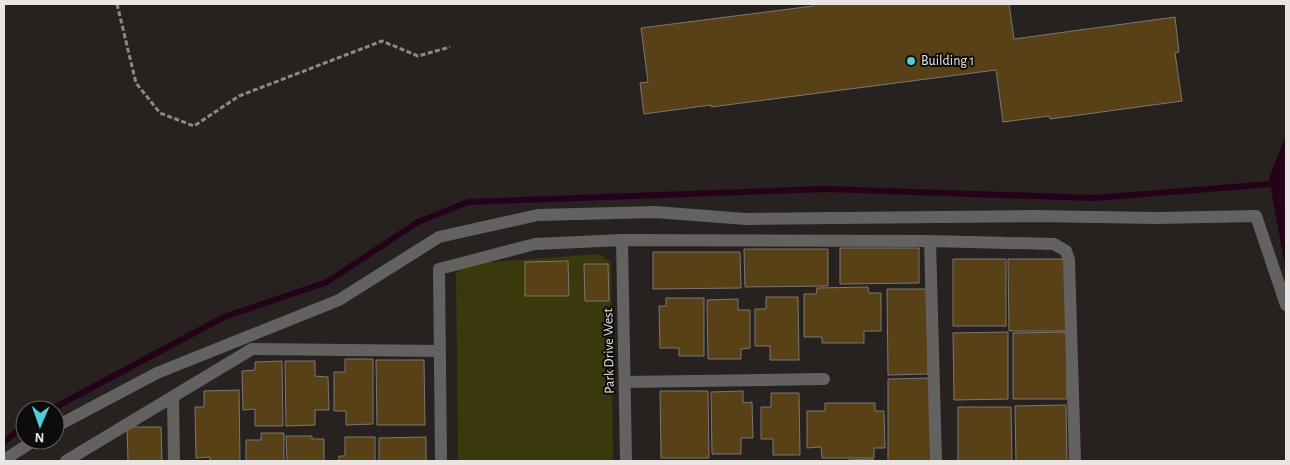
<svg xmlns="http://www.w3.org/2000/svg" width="1290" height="465" font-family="'Alegreya Sans',sans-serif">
  <rect width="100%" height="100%" fill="#27211f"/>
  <!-- green -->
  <path fill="#39390b" d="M598,254L611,262L613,461H458L456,273L466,264Z"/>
  <!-- water -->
  <path fill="#240318" d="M1286,135V271L1269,178Z"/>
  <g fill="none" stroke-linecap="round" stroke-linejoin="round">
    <!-- stream -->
    <path stroke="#240318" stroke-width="6" d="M50,410L224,317L327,282L418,222L468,202L827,189L1094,198L1286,183
      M4,442L25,425"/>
  </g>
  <!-- building -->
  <path fill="#594117" stroke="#7b7872" d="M813,4H1009L1014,39L1175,17L1179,52L1175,53L1182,101L1050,119L1049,116L1003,122L996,70L711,107V105L644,114L640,83L648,82L641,28L813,6Z
    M840,248H919V283L840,284Z
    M744,249H828V286L745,287Z
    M653,252H740L741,288L653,289Z
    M953,259H1006V326H953Z
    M1008,259H1066V331H1009Z
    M568,261L569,296H525V262Z
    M584,264H608L609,301H585Z
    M868,287L869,293H881V331H864V343H822V337H804V294H816L817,288Z
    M887,289H927L928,374L888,375Z
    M766,297H798L799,360H770V346H755V309H766Z
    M666,298H704V356H679V348H660L659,306H666Z
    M738,299V310H750V348L741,349V359H708L707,300Z
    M1008,332V399L954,400L953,333Z
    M1067,332V399H1013V333Z
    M345,359H373V424L346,425V411H334V372H345Z
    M376,360H424L425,425H377Z
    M282,361L283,426H255V409L243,410L242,371L255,370V362Z
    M285,361H315V376L328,377L329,410H315V425L286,426Z
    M931,378V461H888V379Z
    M239,390L240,461H210V457L196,458L195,407H204V391Z
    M660,391H708L709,458H661Z
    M743,391V403L752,402L753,438H741V454H712L711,392Z
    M771,393H799L800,455H773V439H761V407H771Z
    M825,403H875V411H884L885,448H874V458H822L821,447L807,448V411H825Z
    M1066,405L1067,461H1016L1015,406Z
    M958,407H1011L1012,461H958Z
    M127,427H161L162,461H128Z
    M261,433H284V461H246V440H261Z
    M286,436H312V439H324V461H287Z
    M345,437H375V461H339V456H345Z
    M426,437V461H379V438Z
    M873,459L874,461H848V460Z"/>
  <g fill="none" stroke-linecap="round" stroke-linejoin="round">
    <!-- path -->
    <path stroke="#8d8987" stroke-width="3" stroke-dasharray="5 2.5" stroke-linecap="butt" d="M117,4L136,83L160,113L194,126L239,96L382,41L418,56L450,47"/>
    <!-- minor -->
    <path stroke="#646161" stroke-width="12" d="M622,240L626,461
      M930,241L936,461
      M625,382L824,379
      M173,397L174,461
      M55,427L157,373L339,300L439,237L538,215L655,212L746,219L1035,216L1157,218L1256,216L1286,305
      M4,460L35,440
      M66,461L252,349L440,351
      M441,461L439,269L535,244L622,240L930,241L1054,244L1066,251L1069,260L1075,461"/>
  </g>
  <!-- markers -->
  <circle fill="#52ccd6" stroke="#0e0c0a" stroke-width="2" cx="911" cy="61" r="5"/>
  <g text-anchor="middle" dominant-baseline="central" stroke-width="4" stroke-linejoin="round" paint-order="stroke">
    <!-- poi labels -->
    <g font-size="14" fill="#e8e5e3" stroke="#0e0c0a" text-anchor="start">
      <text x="921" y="61">Building 1</text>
    </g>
    <!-- street labels -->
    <g font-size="14" fill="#e8e5e3" stroke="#0e0c0a">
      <text transform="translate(609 351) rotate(-91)">Park Drive West</text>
    </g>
  </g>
  <!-- border -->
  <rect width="1290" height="465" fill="none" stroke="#e8e5e3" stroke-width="10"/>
  <!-- north arrow -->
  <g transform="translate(40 425) rotate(182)"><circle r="24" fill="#0e0c0a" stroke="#656361"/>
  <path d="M0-4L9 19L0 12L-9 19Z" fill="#52ccd6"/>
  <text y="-8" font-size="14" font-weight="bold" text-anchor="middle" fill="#e8e5e3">N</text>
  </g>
</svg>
